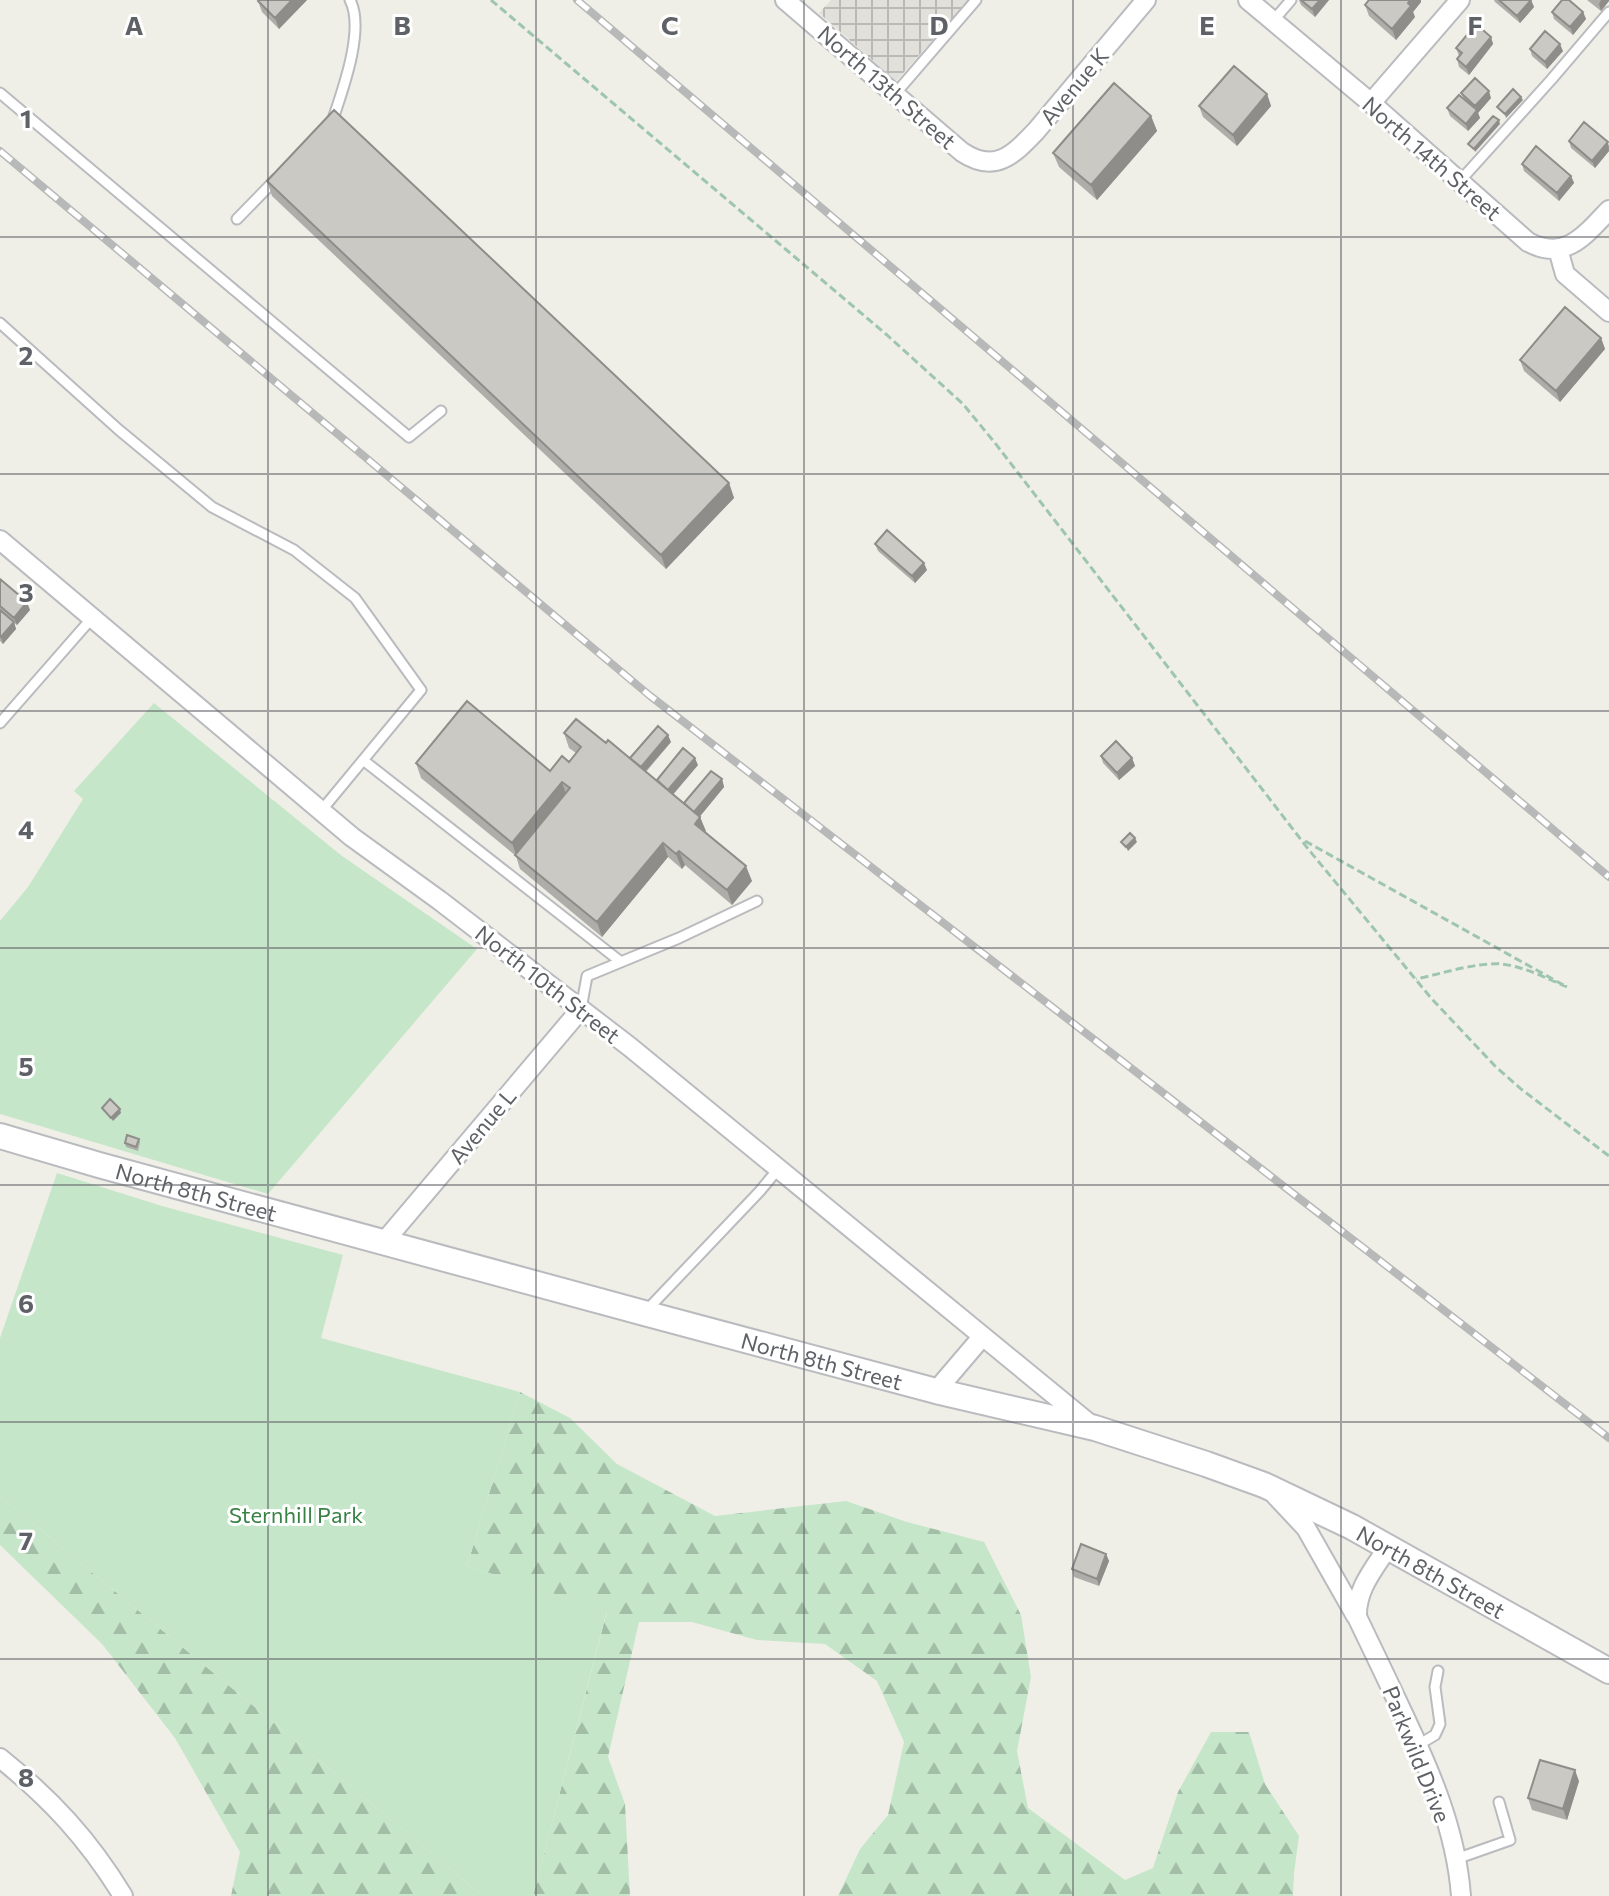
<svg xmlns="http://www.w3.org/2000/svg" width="1609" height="1896" font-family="Commissioner,sans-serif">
  <defs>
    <pattern id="industrial-grid" width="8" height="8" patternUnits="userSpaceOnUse" patternTransform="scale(2)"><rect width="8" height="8" fill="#e1e0db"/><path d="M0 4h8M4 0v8" fill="none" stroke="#bab9b5"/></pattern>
    <pattern id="forest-firs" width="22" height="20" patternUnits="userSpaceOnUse" patternTransform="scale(2)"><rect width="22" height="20" fill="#c5e6c9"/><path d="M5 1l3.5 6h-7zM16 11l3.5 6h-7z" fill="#a3bea7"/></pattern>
  </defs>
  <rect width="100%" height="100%" fill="#f0efe7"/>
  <!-- industrial -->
  <path fill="url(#industrial-grid)" d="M831,0H969L896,81L819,13Z"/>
  <!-- forest -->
  <path fill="url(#forest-firs)" d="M520,1392L570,1418L617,1464L715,1516L846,1501L907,1522L984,1542L1021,1615L1031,1677L1017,1751L1028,1808L1125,1880L1153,1868L1178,1792L1211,1732H1249L1265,1784L1299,1836L1294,1873L1293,1896H838L860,1849L888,1815L904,1742L877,1681L825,1644L757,1640L692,1622H639L608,1757L625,1804L630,1896H533L607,1611L467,1566Z
    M0,1496L483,1896H231L240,1852L175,1738L102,1644L0,1545Z"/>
  <!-- park -->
  <path fill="#c5e6c9" d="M154,703L342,856L477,949L268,1194L0,1114V921L28,887L83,799L74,791Z
    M57,1173L162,1206L343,1255L321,1338L520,1392L467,1566L607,1610L533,1896H483L0,1496V1338Z"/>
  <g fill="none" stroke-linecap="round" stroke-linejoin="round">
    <defs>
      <path id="service" d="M1273,21L1291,0
        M0,93L409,437L441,411
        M895,94L976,0
        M331,122L333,119C343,89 365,29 350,0
        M1459,182L1551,80L1609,12
        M237,219L276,179
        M0,323L119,430L212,507L294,550L355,598L421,690L321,811
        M0,723L92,618
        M363,760L621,962
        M581,1009L587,976L679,938L757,901
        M645,1312L760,1191L779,1168
        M1418,1745L1435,1735L1440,1724L1435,1687L1438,1671
        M1456,1859L1510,1840L1499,1802"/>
      <path id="minor" d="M785,0L962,152C995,174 1013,155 1036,131L1146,0
        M1248,0L1371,103L1528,242C1565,262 1585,235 1609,210
        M1371,103L1460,0
        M1558,249L1565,274L1609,312
        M0,540L352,837L439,900L630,1047L1091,1425
        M383,1243L581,1009
        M936,1391L982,1337
        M1275,1495L1306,1528L1356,1616
        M1388,1547C1374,1569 1356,1589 1357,1617C1371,1646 1385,1675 1399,1705C1428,1766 1456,1828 1461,1896
        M0,1758C51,1799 89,1840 123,1896"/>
      <g id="tertiary">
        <path id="s1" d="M0,1136L99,1165L644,1313L936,1391L1095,1428L1206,1464L1264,1485L1352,1527L1609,1671"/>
      </g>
    </defs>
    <!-- service casing -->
    <use href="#service" stroke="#b9bbbf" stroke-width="13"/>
    <!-- minor casing -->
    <use href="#minor" stroke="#b9bbbf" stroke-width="22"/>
    <!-- tertiary casing -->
    <use href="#tertiary" stroke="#b9bbbf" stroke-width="28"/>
    <!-- path -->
    <path stroke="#9ec6af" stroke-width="3" stroke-dasharray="8 4" stroke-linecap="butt" d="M491,0L887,335L963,404L995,443L1309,850L1431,998L1495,1066L1521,1089L1609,1156
      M1305,841L1567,987C1546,978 1525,967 1502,964C1476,962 1441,974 1416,979"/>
    <!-- service -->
    <use href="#service" stroke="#fff" stroke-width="9"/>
    <!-- minor -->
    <use href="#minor" stroke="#fff" stroke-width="18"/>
    <!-- tertiary -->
    <use href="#tertiary" stroke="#fff" stroke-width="24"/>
    <defs>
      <path id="rail" d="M577,0L1609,877
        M0,151L649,695L1609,1438"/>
    </defs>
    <!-- rail casing -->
    <use href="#rail" stroke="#b7b8b8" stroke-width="8"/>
    <!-- rail -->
    <use href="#rail" stroke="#fff" stroke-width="5" stroke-dasharray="15" stroke-linecap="butt"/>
  </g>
  <!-- wall -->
  <path fill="#afada9" d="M307,0L279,29L262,12L258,1Z
    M1299,0H1329L1315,17L1301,5Z
    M1369,0H1421V2L1413,12L1415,17L1396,40L1369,16L1365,5Z
    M1494,0H1531L1534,7L1520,23L1495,2Z
    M1587,0H1609V1L1601,11Z
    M1552,12H1583L1586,19L1573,35L1554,19Z
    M1491,37L1493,44L1469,75L1459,67L1457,59L1459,56L1456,48Z
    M1530,49L1563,51L1547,69L1532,56Z
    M1461,93L1491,98L1478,113L1480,118L1468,131L1450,116L1447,108L1464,99Z
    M1267,94L1271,106L1237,146L1203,117L1199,106Z
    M1151,116L1157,131L1097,200L1059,167L1053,153Z
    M1569,141L1609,145V151L1595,168L1571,148Z
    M1522,164L1571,176L1574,183L1559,201L1524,171Z
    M267,181L729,483L734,498L666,569L272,196Z
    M1601,338L1605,349L1560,402L1524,371L1520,360Z
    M875,544L927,570L915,583L878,551Z
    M0,579L30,610L17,625L14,623L16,629L3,644L0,641Z
    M564,733L606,743L630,759L671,742L646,772L657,781L698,765L673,794L684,803L722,779L724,787L700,816L705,832L752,881L732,905L685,865L682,869L668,857L602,937L520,869L516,856L421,778L416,763L550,771L569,762L576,753L569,748Z
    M1101,756L1132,758L1135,766L1119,780L1103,763Z
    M139,1139L140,1142L138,1151L126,1147L125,1143Z
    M1106,1554L1109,1561L1099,1586L1074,1577L1072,1569Z
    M1579,1781L1567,1820L1532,1810L1528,1798Z"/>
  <!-- shaded-wall -->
  <path fill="#8e8d89" d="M292,0H307L279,29L275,18Z
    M1320,0H1329L1315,17L1312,9Z
    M1410,0H1421V2L1413,12L1415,17L1396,40L1392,29Z
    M1531,0L1534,7L1520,23L1517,16Z
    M1601,0H1609V1L1601,11L1599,4Z
    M1583,12L1586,19L1573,35L1570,27Z
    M1491,37L1493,44L1469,75L1466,67Z
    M1560,44L1563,51L1547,69L1545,62Z
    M1489,91L1491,98L1478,113L1480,118L1468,131L1466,124L1477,111L1475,106Z
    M1267,94L1271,106L1237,146L1233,135Z
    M1521,97L1523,100L1506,118L1505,114Z
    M1151,116L1157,131L1097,200L1091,185Z
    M1499,120L1500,124L1475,152L1474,149Z
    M1608,142L1609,151L1595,168L1592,161Z
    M1571,176L1574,183L1559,201L1557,193Z
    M1601,338L1605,349L1560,402L1556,391Z
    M729,483L734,498L666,569L661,555Z
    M924,563L927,570L915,583L912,576Z
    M27,602L30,610L17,625L14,618Z
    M14,622L16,629L3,644L1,637Z
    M668,735L671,742L643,774L641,767Z
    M695,758L698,765L671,797L668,790Z
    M1132,758L1135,766L1119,780L1117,773Z
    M722,779L724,787L697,820L694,812Z
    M562,782L567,797L517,857L512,843Z
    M700,817L706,831L700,838L695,824Z
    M1135,838L1137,842L1128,851L1126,847Z
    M663,843L668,857L602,937L597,922Z
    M679,851L685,865L682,869L676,854Z
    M746,866L752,881L732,905L727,890Z
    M120,1109L121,1113L113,1121L111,1118Z
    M1106,1554L1109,1561L1099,1586L1097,1579Z
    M1575,1770L1579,1781L1567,1820L1563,1809Z"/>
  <!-- building -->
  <path fill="#cbc9c4" stroke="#8e8d89" stroke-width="2" d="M259,0H292L275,18L258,1Z
    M1301,0H1320L1312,9Z
    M1369,0H1410L1408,3L1411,6L1392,29L1365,5Z
    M1499,0H1531L1517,16Z
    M1562,0H1569L1583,12L1570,27L1552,12Z
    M1476,24L1491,37L1466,67L1457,59L1462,53L1456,48Z
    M1545,31L1560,44L1545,62L1530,49Z
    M1234,66L1267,94L1233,135L1199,106Z
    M1475,78L1489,91L1475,106L1461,93Z
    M1114,83L1151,116L1091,185L1053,153Z
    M1513,89L1521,97L1505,114L1497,107Z
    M1459,95L1477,110L1466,124L1447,108Z
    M334,110L729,483L661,555L267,181Z
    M1493,116L1499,120L1474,149L1468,144Z
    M1584,122L1608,142L1592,161L1569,141Z
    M1536,146L1571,176L1557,193L1522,164Z
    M1565,307L1601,338L1556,391L1520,360Z
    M887,530L924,563L912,576L875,544Z
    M0,579L27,602L14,618L0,606Z
    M0,610L14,622L1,637L0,636Z
    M467,701L550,771L562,756L569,762L581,747L564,733L576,719L606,743L608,740L700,817L695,824L746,866L727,890L679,851L676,854L663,843L597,922L515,855L570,788L562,782L512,843L416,763Z
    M658,726L668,735L641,767L630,758Z
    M1116,741L1132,758L1117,773L1101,756Z
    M683,748L695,758L668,790L657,780Z
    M711,771L722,779L694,812L684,803Z
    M1130,833L1135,838L1126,847L1121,842Z
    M110,1099L120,1109L111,1118L102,1108Z
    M127,1135L139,1139L136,1147L125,1143Z
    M1081,1544L1106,1554L1097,1579L1072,1569Z
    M1540,1760L1575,1770L1563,1809L1528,1798Z"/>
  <!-- grid -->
  <path fill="none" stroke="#5e6166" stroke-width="2" stroke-opacity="0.55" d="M268,0V1896M536,0V1896M804,0V1896M1073,0V1896M1341,0V1896M0,237H1609M0,474H1609M0,711H1609M0,948H1609M0,1185H1609M0,1422H1609M0,1659H1609"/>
  <g text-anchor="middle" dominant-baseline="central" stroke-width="6" stroke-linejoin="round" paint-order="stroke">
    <!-- street labels -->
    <g font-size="22" fill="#5e6166" stroke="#fff">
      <text transform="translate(1074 86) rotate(-50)">Avenue K</text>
      <text transform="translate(887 87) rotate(41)">North 13th Street</text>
      <text transform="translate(1432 158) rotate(41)">North 14th Street</text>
      <text transform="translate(548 984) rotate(38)">North 10th Street</text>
      <text transform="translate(482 1126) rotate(-50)">Avenue L</text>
      <text stroke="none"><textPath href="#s1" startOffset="204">North 8th Street</textPath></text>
      <text stroke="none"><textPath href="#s1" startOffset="852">North 8th Street</textPath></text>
      <text stroke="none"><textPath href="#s1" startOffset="1500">North 8th Street</textPath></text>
      <text transform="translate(1417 1754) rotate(68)">Parkwild Drive</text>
    </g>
    <!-- park labels -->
    <g font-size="22" fill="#398246" stroke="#fff">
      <text x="296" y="1514">Sternhill Park</text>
    </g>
  </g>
  <g font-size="26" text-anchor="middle" font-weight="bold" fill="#5e6166" stroke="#fff" stroke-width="6" stroke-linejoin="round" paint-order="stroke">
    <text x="134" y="35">A</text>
    <text x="402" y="35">B</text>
    <text x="670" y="35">C</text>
    <text x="939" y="35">D</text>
    <text x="1207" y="35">E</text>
    <text x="1475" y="35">F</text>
    <text x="26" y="128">1</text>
    <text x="26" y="365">2</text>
    <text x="26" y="602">3</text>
    <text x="26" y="839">4</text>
    <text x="26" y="1076">5</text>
    <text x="26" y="1313">6</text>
    <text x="26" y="1550">7</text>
    <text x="26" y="1787">8</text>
  </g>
</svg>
